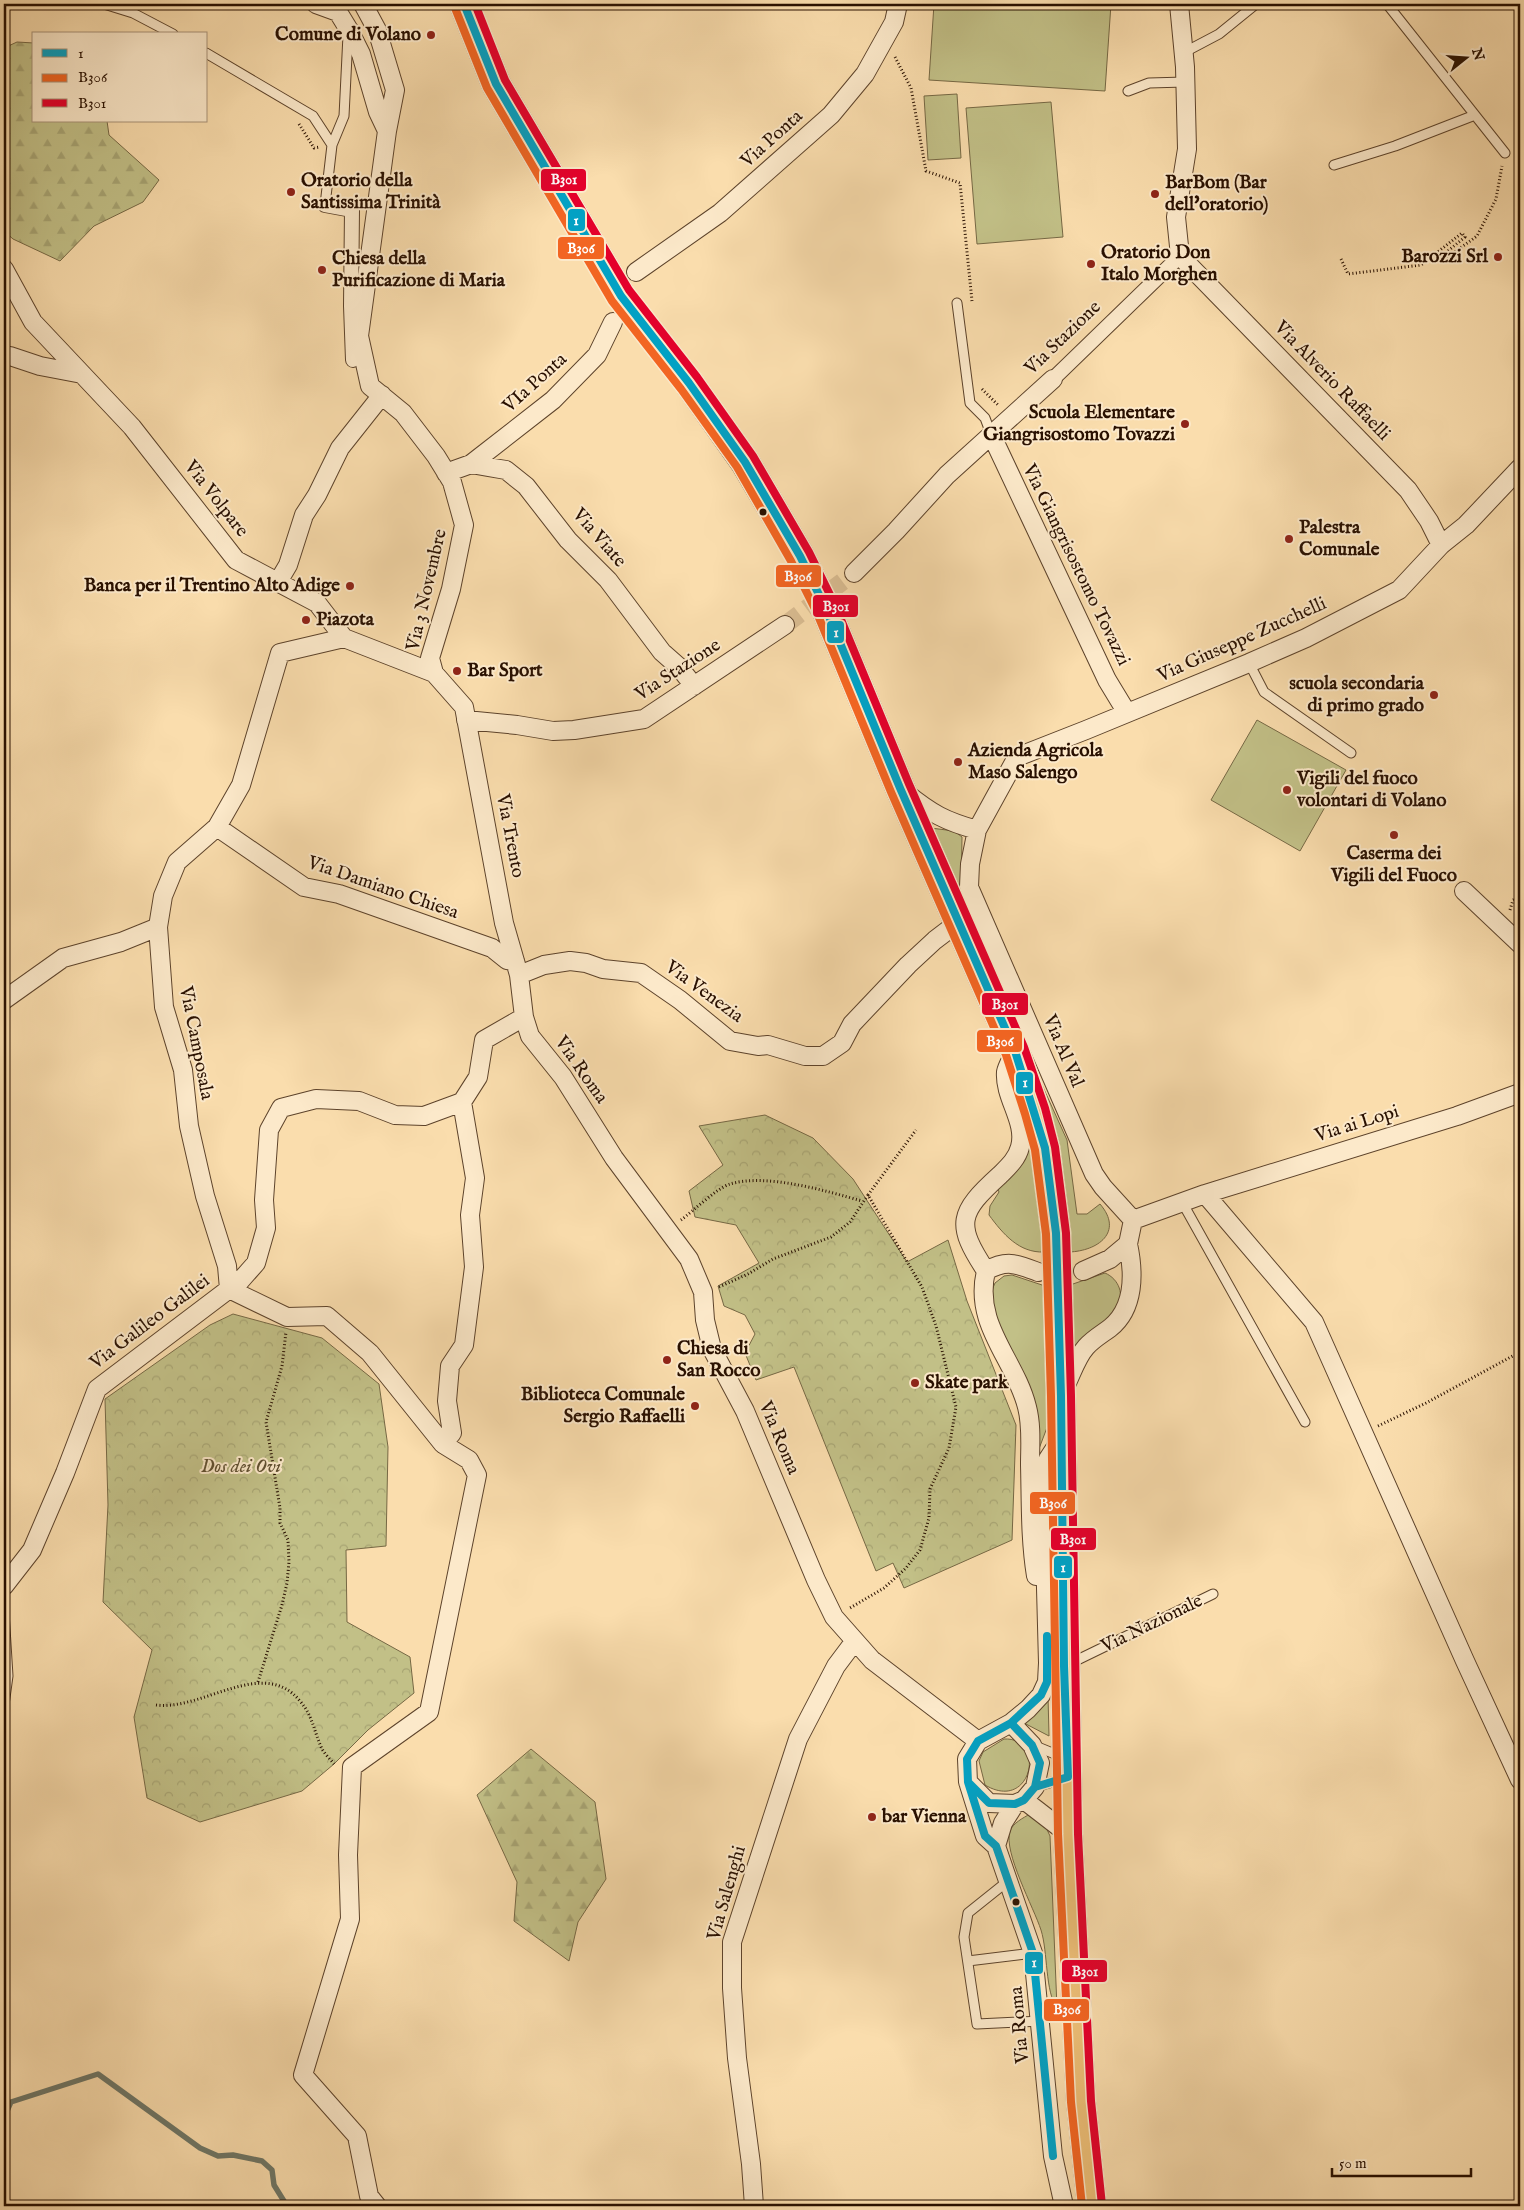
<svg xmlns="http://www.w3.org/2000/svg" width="1524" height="2210" font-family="'IM FELL English',serif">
  <defs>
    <pattern id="forest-firs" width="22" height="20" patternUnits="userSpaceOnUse" patternTransform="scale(1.25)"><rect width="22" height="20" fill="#c2c087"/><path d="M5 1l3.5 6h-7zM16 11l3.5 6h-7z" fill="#a7a473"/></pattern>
    <pattern id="park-crowns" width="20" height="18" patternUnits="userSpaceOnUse" patternTransform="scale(1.25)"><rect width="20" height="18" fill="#c2c087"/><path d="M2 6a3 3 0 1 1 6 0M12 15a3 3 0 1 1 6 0" fill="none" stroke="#a7a473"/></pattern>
  </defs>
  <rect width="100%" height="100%" fill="#faddad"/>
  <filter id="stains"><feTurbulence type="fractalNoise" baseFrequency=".004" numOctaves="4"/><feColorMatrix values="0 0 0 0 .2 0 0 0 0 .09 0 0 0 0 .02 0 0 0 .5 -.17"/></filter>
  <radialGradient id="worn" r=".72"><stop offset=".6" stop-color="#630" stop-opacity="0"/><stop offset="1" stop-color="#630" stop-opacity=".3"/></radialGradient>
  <!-- grass -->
  <path fill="#c2c087" stroke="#766844" d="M934,4H1111L1105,91L929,80Z
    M957,94L961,158L928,160L924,96Z
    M1051,102L1063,237L977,244L966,108Z
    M1257,720L1346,770L1300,851L1211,800Z
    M931,828L954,831L962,837L961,897Z
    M1033,1065L1067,1140L1077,1214H1087L1100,1204C1124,1232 1098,1251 1069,1252L1067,1206L1061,1167Z
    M1030,1135L1044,1252C1019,1253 1003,1234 989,1215L990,1206L999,1192L997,1187Z
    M1105,1273C1119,1279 1125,1295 1117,1309C1113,1318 1081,1345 1072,1353L1070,1285Z
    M1012,1275L1045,1286L1048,1425L1037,1454L996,1324L990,1295L995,1283L1004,1276Z
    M1048,1696L1049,1736L1024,1723L1038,1712Z
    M1004,1739C1047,1737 1032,1813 985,1785L979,1761L983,1752Z
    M1030,1814L1043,1821L1050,1836L1057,2008C1045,1992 1048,1952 1041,1930C1034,1908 1003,1852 1010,1831C1013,1823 1023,1818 1030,1814Z"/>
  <!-- forest -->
  <path fill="url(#forest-firs)" stroke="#766844" d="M17,42L34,43V121H107L109,135L159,180L143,202L94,226L60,261L13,239L4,231V48Z
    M531,1749L595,1802L606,1879L578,1922L569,1961L514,1921L517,1882L477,1795Z"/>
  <!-- park -->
  <path fill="url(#park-crowns)" stroke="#766844" d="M765,1115L813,1138L853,1179L907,1262L948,1240L967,1301L1016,1425L1012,1540L904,1588L893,1563L876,1571L794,1367L756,1380L745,1353L755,1334L745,1315L724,1306L718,1286L759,1263L736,1225L695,1217L689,1191L723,1165L699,1126Z
    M233,1314L322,1338L379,1384L388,1447L386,1546L346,1550L347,1622L410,1657L414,1693L368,1730L334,1764L302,1791L200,1822L147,1798L134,1717L152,1650L103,1602L108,1505L105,1399L210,1325Z"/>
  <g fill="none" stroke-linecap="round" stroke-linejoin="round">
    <!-- stream -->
    <path stroke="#6f7767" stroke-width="5.5" d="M4,2118L11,2102L98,2074L200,2148L218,2156L233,2155L262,2161L272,2170L274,2185L287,2206"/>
    <!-- minor-tunnel -->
    <path stroke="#dbbe93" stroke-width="18" stroke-dasharray="18 9" stroke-linecap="butt" d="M785,625L854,573"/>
    <defs>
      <path id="service" d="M104,4L133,13L173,34
        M1387,4L1505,153
        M206,53L313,116L332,145
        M1183,53L1219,34L1256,4
        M1128,91L1149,83L1185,82
        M1334,165L1395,146L1475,115
        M325,205L332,145L344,116L348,35
        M957,303L970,403L985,418L991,434
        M1249,663L1264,692L1351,753
        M1182,1202L1305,1422
        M4,1612L8,1676L4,1705
        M1069,1664L1213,1594
        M1033,1745L1062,1757
        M1035,1787L1063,1779
        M1008,1881L968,1913L964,1937L977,2024L1041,2021
        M968,1961L1033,1953"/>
      <path id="pedestrian" d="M325,205L352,210L351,306L353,360
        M1053,379L1180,256"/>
      <path id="minor" d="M316,4L338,12L349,30L361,54L378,112L387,131
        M363,4L377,30L395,90L387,131L359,336L370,386L403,413L436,456L452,482L464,525L451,589L430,658L434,673
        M1179,4L1185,67L1187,149L1176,217L1180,256L1408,490L1429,521L1441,545
        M4,269L33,322L132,427L236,560L317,603L344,638L434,673L464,707L504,923L519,975L524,1017L530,1036L563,1077L614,1158L689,1259L703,1292L705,1320L712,1349L745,1411L816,1580L834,1617L872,1660L978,1741
        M636,272L720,213L831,115L865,74L894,22L898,4
        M4,356H10L40,366L82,374
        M991,434L1107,680L1127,713
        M471,464L553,400L597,355L613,322
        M446,473L471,464L488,467L506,470L526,486L568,540L608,580L662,652L679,667L694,686
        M854,573L896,531L947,475L1053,379
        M278,582L288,565L304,515L317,495L340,448L382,395
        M344,638L280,653L241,785L217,827L177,862L163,896L158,927L164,1007L183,1070L189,1126L205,1196L227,1266L229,1289L287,1317L327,1316L370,1353L443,1444L452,1433L447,1401L450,1366L464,1345L474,1267L470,1215L475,1178L462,1102
        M466,720L517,725L553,731L574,730L644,719L785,625
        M906,793C932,814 945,821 977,830
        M217,827L304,887L339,894L492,948L507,960L515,961
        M1464,891L1520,944
        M519,975L544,965L570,961L586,963L603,969L641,973L680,1000L730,1041L758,1046L768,1045L805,1056H823L842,1043L852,1024L908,965L935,940L960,921
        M4,1000L63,958L121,942L158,927
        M1205,1194L1314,1322L1465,1661L1520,1780
        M1133,1220L1103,1187L1094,1174L969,887L970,864L977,830L1017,757L1086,730L1249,663L1306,638L1399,590L1441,545L1466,525L1520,468
        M1133,1220L1205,1194L1457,1116L1520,1093
        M986,1271C955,1224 958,1213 1000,1175C1008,1167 1017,1159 1020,1147C1027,1122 1004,1098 1006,1072C1007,1066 1013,1057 1015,1051
        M1083,1271L1110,1259L1128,1244L1133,1220
        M1064,1389C1071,1376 1076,1358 1086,1347C1093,1339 1102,1334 1110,1328C1135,1308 1134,1272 1128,1244
        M1036,1576C1030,1539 1031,1502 1030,1465C1030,1446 1032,1426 1027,1407C1015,1359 973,1325 986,1271C1007,1259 1017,1264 1038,1272
        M4,1586L32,1550L65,1473L97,1389L241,1280L256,1263L266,1228L264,1200L269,1130L281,1108L316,1099L359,1101L395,1115L424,1116L462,1102L478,1077L484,1040L524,1017
        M1011,1723L1032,1745L1040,1763L1035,1787L1024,1800L1015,1804L989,1803L968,1782L967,1759L978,1741L1011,1723L1028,1709L1041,1695L1047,1682L1048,1663L1043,1476L1048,1459L1061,1439
        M969,1785L985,1836L996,1846L1033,1953L1053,2156L1064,2206
        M1024,1800L1068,1834
        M996,1846L1003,1823L1015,1804
        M377,2206L369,2196L357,2136L303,2075L350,1919L348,1855L352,1767L429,1712L477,1475L469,1460L443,1444
        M754,2206L751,2164L737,2058L732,1988V1942L798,1739L836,1666L854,1642"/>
      <path id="primary" d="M464,4L496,84L621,296L689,383L745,462L800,556L826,609L900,788L1015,1051L1035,1111L1045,1148L1056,1233L1061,1396L1068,1834L1081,2102L1092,2206"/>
    </defs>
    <!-- service casing -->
    <use href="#service" stroke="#5d432b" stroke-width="11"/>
    <!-- pedestrian casing -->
    <use href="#pedestrian" stroke="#5d432b" stroke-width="16"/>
    <!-- minor casing -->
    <use href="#minor" stroke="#5d432b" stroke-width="20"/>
    <!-- primary casing -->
    <use href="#primary" stroke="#291000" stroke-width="30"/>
    <!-- path -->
    <path stroke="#291000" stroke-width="3" stroke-dasharray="1 2.5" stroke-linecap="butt" d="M895,57L911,88L926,171L960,183L972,301
      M299,124L314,148L320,147
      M1341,259L1348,274L1421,265L1462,233L1465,237L1443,255L1445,259L1477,236L1496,199L1502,166
      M982,389L999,406
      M1520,903L1519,905L1520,916
      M1510,910L1513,900L1520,896
      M868,1195L916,1130
      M681,1220C693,1211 717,1188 730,1184C767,1173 826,1191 862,1201
      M719,1287L748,1274L773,1259L831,1237L850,1222L868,1195L922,1287L936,1326L956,1407L949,1448L930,1489L929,1518L920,1550L906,1568L884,1588L850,1608
      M1378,1426L1426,1403L1520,1352
      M258,1682L282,1605L287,1583L289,1562L288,1540L280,1523V1508L266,1422L282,1366L286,1332
      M156,1705C203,1711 263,1656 300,1701C313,1716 314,1732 322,1749C325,1754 330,1759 334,1764"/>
    <!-- service -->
    <use href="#service" stroke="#fce9ca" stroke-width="9"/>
    <!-- pedestrian -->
    <use href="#pedestrian" stroke="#fce9ca" stroke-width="14"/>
    <!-- minor -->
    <use href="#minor" stroke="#fce9ca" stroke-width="18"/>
    <!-- primary -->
    <use href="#primary" stroke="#edbe76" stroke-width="28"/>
    <defs>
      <path id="bus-1" d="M464,4L496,84L621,296L689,383L745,462L800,556L826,609L900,788L1015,1051L1045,1148L1056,1233L1061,1396L1064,1666L1068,1777L1035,1787
        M1011,1723L1032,1745L1040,1763L1035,1787L1024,1800L1015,1804L989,1803L968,1782L967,1759L978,1741Z
        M1011,1723L1041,1695L1047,1682V1636
        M968,1782L985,1836L996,1846L1033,1953L1053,2156"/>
      <path id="bus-2" d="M455,8L487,88L612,301L681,389L737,467L791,561L817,613L891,792L1006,1055L1025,1114L1035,1150L1046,1234L1051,1396L1058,1834L1071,2102L1082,2206"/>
      <path id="bus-3" d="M475,4L505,80L629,290L697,377L753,456L809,552L835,605L909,784L1024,1047L1045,1108L1055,1147L1066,1233L1071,1396L1078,1834L1091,2101L1102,2205"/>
    </defs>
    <!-- bus-1 casing -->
    <use href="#bus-1" stroke="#fce9ca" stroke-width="11"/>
    <!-- bus-2 casing -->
    <use href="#bus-2" stroke="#fce9ca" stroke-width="11"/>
    <!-- bus-3 casing -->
    <use href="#bus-3" stroke="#fce9ca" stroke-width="11"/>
    <!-- bus-1 -->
    <use href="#bus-1" stroke="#02a1c4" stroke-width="8"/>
    <!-- bus-2 -->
    <use href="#bus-2" stroke="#f26522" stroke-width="8"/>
    <!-- bus-3 -->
    <use href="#bus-3" stroke="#e4002b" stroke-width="8"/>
  </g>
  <!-- markers -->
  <g fill="#8f2418" stroke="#fce9ca" stroke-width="2">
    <circle cx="431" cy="35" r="5"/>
    <circle cx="291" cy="192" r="5"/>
    <circle cx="1155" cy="194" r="5"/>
    <circle cx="1498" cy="257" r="5"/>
    <circle cx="1091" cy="264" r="5"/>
    <circle cx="322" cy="270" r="5"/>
    <circle cx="1185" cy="424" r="5"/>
    <circle cx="1289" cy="539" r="5"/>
    <circle cx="350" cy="586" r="5"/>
    <circle cx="306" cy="620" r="5"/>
    <circle cx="457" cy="671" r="5"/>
    <circle cx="1434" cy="695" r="5"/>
    <circle cx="958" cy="762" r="5"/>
    <circle cx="1287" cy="790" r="5"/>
    <circle cx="1394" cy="835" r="5"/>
    <circle cx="667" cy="1360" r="5"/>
    <circle cx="915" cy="1383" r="5"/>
    <circle cx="695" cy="1406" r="5"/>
    <circle cx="872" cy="1817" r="5"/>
  </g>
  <g fill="#291000" stroke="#fce9ca" stroke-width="2">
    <circle cx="763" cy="512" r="4.5"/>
    <circle cx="1016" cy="1902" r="4.5"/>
  </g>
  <g text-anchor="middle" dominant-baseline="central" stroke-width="4" stroke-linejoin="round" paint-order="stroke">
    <!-- poi labels -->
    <g font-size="19" font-weight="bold" fill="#291000" stroke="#fce9ca" text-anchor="start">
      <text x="421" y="35" text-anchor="end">Comune di Volano</text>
      <text x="301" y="181">Oratorio della<tspan x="301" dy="22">Santissima Trinità</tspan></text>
      <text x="1165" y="183">BarBom (Bar<tspan x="1165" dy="22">dell'oratorio)</tspan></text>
      <text x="1101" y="253">Oratorio Don<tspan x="1101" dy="22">Italo Morghen</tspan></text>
      <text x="1488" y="257" text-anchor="end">Barozzi Srl</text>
      <text x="332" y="259">Chiesa della<tspan x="332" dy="22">Purificazione di Maria</tspan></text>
      <text x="1175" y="413" text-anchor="end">Scuola Elementare<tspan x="1175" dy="22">Giangrisostomo Tovazzi</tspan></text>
      <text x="1299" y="528">Palestra<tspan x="1299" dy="22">Comunale</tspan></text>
      <text x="340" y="586" text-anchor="end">Banca per il Trentino Alto Adige</text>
      <text x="316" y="620">Piazota</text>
      <text x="467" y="671">Bar Sport</text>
      <text x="1424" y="684" text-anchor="end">scuola secondaria<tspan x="1424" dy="22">di primo grado</tspan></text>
      <text x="968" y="751">Azienda Agricola<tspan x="968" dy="22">Maso Salengo</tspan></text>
      <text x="1297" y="779">Vigili del fuoco<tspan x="1297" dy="22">volontari di Volano</tspan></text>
      <text x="1394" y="854" text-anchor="middle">Caserma dei<tspan x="1394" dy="22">Vigili del Fuoco</tspan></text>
      <text x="677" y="1349">Chiesa di<tspan x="677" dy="22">San Rocco</tspan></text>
      <text x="925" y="1383">Skate park</text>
      <text x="685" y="1395" text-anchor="end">Biblioteca Comunale<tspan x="685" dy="22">Sergio Raffaelli</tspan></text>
      <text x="882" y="1817">bar Vienna</text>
    </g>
    <!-- street labels -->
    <g font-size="19" fill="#291000" stroke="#fce9ca">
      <text transform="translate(772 139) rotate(-42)">Via Ponta</text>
      <text transform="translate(1063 338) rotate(-44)">Via Stazione</text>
      <text transform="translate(1332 381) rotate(46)">Via Alverio Raffaelli</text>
      <text transform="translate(535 383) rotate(-42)">VIa Ponta</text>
      <text transform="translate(216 499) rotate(52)">Via Volpare</text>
      <text transform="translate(599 538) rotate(49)">Via Viate</text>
      <text transform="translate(1076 565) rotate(64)">Via Giangrisostomo Tovazzi</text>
      <text transform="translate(427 590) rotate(-77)">Via 3 Novembre</text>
      <text transform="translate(1242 640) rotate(-24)">Via Giuseppe Zucchelli</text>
      <text transform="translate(678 670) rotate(-33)">Via Stazione</text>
      <text transform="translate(510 836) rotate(79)">Via Trento</text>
      <text transform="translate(383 888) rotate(19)">Via Damiano Chiesa</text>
      <text transform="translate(704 992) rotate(36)">Via Venezia</text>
      <text transform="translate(196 1043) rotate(79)">Via Camposala</text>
      <text transform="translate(1063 1051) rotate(67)">Via Al Val</text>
      <text transform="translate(581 1070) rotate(55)">Via Roma</text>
      <text transform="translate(1357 1124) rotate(-17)">Via ai Lopi</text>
      <text transform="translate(150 1322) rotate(-37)">Via Galileo Galilei</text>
      <text transform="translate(779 1438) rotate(67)">Via Roma</text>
      <text transform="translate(1152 1624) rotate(-26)">Via Nazionale</text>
      <text transform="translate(727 1893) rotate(-74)">Via Salenghi</text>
      <text transform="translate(1020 2025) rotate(-95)">Via Roma</text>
    </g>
    <!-- park labels -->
    <g font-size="19" font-style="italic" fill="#5f4e2f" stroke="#fce9ca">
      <text x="241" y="1467">Dos dei Ovi</text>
    </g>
  </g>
  <g stroke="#fce9ca" stroke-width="2">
    <rect x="540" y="168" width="47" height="24" rx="5" fill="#e4002b"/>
    <rect x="567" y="208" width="19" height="24" rx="5" fill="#02a1c4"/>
    <rect x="557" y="236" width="48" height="24" rx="5" fill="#f26522"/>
    <rect x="775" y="564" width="47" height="24" rx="5" fill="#f26522"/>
    <rect x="812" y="594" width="47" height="24" rx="5" fill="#e4002b"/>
    <rect x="826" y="620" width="19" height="24" rx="5" fill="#02a1c4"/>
    <rect x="981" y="992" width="48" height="24" rx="5" fill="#e4002b"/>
    <rect x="976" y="1029" width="47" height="24" rx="5" fill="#f26522"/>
    <rect x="1015" y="1071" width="19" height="24" rx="5" fill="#02a1c4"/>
    <rect x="1029" y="1491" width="47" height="24" rx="5" fill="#f26522"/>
    <rect x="1050" y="1527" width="47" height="24" rx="5" fill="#e4002b"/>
    <rect x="1053" y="1555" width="20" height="24" rx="5" fill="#02a1c4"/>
    <rect x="1024" y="1951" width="20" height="24" rx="5" fill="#02a1c4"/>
    <rect x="1061" y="1959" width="47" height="24" rx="5" fill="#e4002b"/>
    <rect x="1043" y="1998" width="47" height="24" rx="5" fill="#f26522"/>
  </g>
  <g font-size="14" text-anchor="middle" font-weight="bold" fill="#fff">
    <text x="564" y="184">B301</text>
    <text x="576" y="225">1</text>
    <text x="581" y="253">B306</text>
    <text x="798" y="581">B306</text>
    <text x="836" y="611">B301</text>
    <text x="836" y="637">1</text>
    <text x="1005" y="1009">B301</text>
    <text x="1000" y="1046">B306</text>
    <text x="1025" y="1087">1</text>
    <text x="1053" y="1508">B306</text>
    <text x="1073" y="1544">B301</text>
    <text x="1063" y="1572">1</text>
    <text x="1034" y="1967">1</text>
    <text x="1085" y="1976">B301</text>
    <text x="1067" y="2014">B306</text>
  </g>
  <!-- margin -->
  <rect width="1524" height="2210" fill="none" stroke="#faddad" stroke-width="20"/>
  <rect x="5" y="5" width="1514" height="2200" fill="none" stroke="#291000" stroke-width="2.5"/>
  <rect x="10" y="10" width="1504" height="2190" fill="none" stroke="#291000"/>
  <!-- legend -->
  <rect x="32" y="32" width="175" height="90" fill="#fce9ca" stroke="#a89279"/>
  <rect x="42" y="49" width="25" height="8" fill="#02a1c4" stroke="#a89279"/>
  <text x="78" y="58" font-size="15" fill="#291000">1</text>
  <rect x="42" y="74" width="25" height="8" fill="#f26522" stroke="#a89279"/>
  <text x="78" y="82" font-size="15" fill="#291000">B306</text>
  <rect x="42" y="99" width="25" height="8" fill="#e4002b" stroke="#a89279"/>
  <text x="78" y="108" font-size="15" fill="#291000">B301</text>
  <!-- north arrow -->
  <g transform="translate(1466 58) rotate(73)" stroke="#fce9ca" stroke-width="4" paint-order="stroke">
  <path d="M0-4L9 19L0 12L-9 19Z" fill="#291000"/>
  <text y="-8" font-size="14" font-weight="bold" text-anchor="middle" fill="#291000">N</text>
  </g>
  <!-- scale -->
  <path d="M1332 2168v8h139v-8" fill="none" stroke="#291000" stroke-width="2.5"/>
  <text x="1339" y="2168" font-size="15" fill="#291000" stroke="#fce9ca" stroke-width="4" paint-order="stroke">50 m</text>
  <rect width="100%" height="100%" filter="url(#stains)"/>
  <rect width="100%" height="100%" fill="url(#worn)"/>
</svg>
